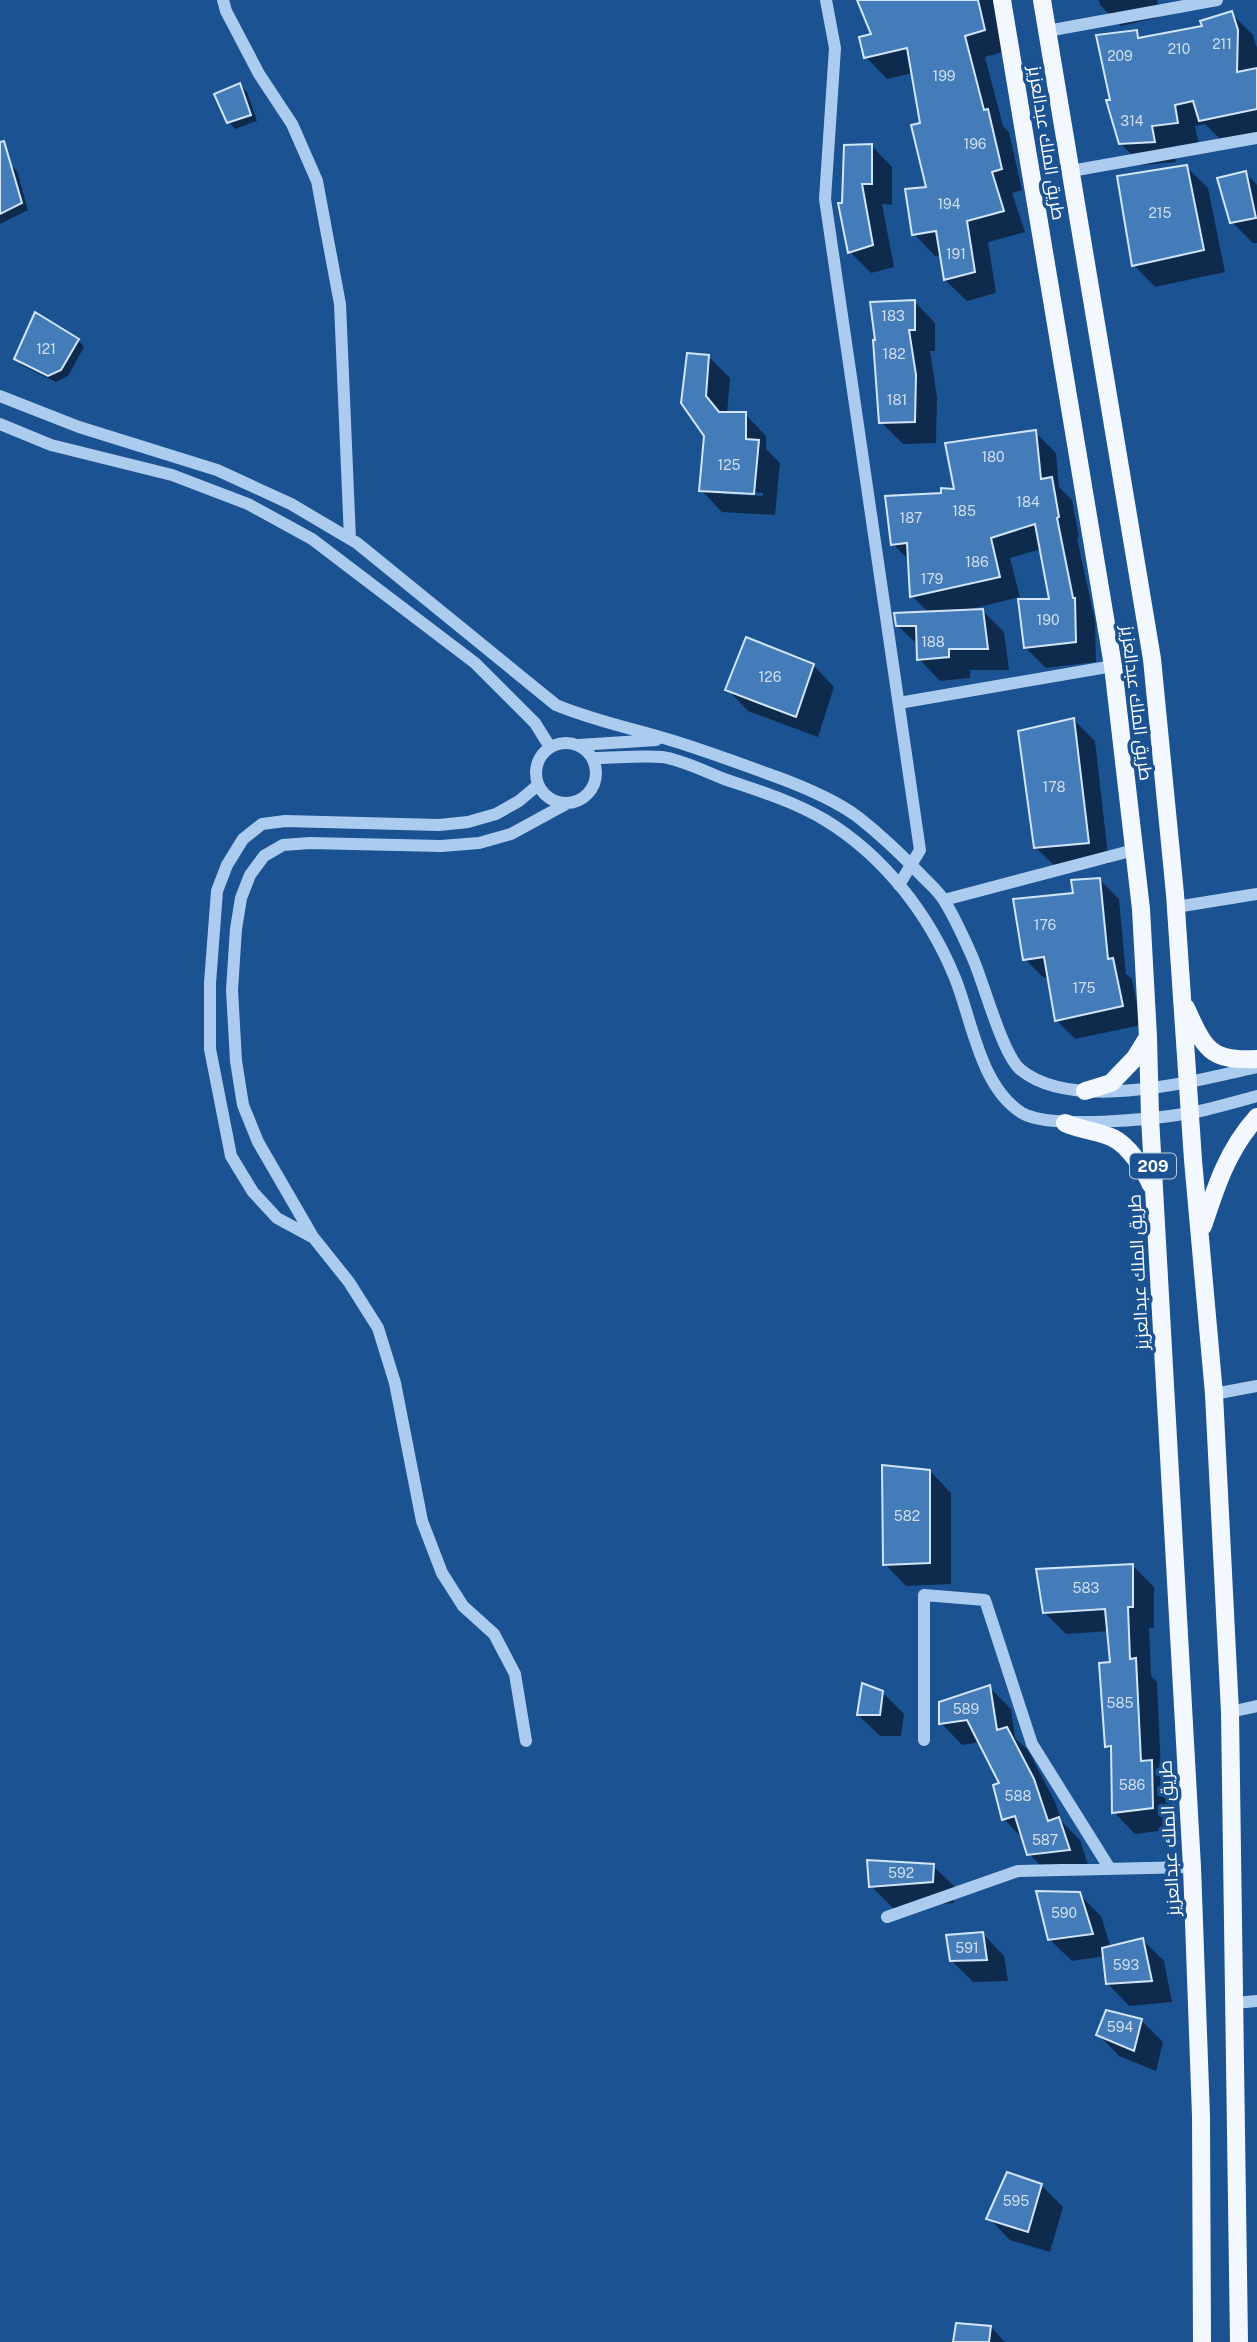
<svg xmlns="http://www.w3.org/2000/svg" width="1257" height="2342" font-family="'Public Sans',Cairo,sans-serif">
  <rect width="100%" height="100%" fill="#1b5292"/>
  <!-- shadow -->
  <path fill="#0007" fill-rule="evenodd" d="M867,0H994L1006,51L985,57L1003,126L1009,132L1022,190L1012,193L1025,232L988,242L996,293L967,301L945,280L941,255L935,256L914,234L928,188L922,124L913,73L887,79L866,57L873,35Z
    M1099,0H1157L1160,17L1121,26L1100,5Z
    M1231,13L1253,35L1257,48V136L1223,142L1205,124L1195,126L1199,144L1173,147L1176,162L1142,165L1120,143L1112,101L1136,32L1143,39L1204,27Z
    M240,85L247,92L257,121L235,129L229,122Z
    M871,145L892,167V205L882,204L894,267L871,273L850,252L844,204Z
    M10,164L17,171L28,210L0,224V169Z
    M1186,167L1208,188L1225,272L1155,287L1134,265Z
    M1246,173L1257,185V243H1253L1232,222Z
    M914,301L935,323V351H930L937,397L936,443L903,444L881,422Z
    M78,340L84,347L68,376L56,382L23,366L16,359Z
    M709,357L730,378L727,414H745L766,436V449L780,463L775,515L722,512L701,490L706,436L682,402ZM722,490L763,493V496L722,494Z
    M1035,432L1056,453L1059,487L1072,500L1079,537L1077,538L1095,621L1096,662L1046,668L1025,647L1051,600L1041,549L1010,558L1020,597L966,610V611H983L1004,632L1009,670H970V678L940,681L919,659V646L898,626L929,613L912,596L910,561L893,544L943,494L956,491Z
    M813,665L834,687L818,737L748,711L727,689Z
    M1074,720L1095,741L1109,864L1057,868L1035,847Z
    M1100,880L1119,899L1126,974L1132,979L1141,1025L1075,1039L1056,1020L1049,977L1044,978L1025,959L1075,895Z
    M930,1471L951,1493V1584L906,1586L885,1564Z
    M1133,1566L1154,1587V1628H1149L1151,1676L1157,1682L1161,1772L1173,1783L1174,1829L1135,1834L1114,1812L1112,1752L1106,1746L1111,1663L1109,1631L1066,1634L1044,1612Z
    M989,1687L1011,1709L1015,1738L1028,1750L1055,1802L1062,1822L1080,1840L1090,1871L1051,1876L1029,1854L1024,1840L1004,1819L1001,1785L980,1742L962,1745L941,1723Z
    M882,1692L904,1714L901,1736H880L858,1715Z
    M933,1866L955,1887L954,1903L893,1908L871,1886Z
    M1079,1894L1101,1916L1111,1948L1143,1940L1164,1961L1172,2002L1129,2006L1108,1984L1105,1956L1072,1961L1050,1940Z
    M983,1934L1004,1956L1008,1981L973,1982L951,1960Z
    M1141,2020L1163,2042L1156,2071L1119,2056L1098,2034Z
    M1041,2185L1063,2207L1050,2252L1010,2240L989,2218Z
    M991,2327L1005,2342H955Z"/>
  <!-- building -->
  <path fill="#447cb9" stroke="#d2e5fa" stroke-width="2" d="M857,0H978L985,30L965,36L984,110L988,109L1002,169L992,172L1004,211L967,221L975,272L944,280L936,231L912,235L905,189L926,187L911,125L920,123L907,48L864,58L859,37L871,34Z
    M1232,11L1238,30L1237,72L1257,68V109L1199,121L1193,101L1175,105L1178,123L1152,126L1155,142L1119,144L1106,100H1110L1096,35L1137,30L1138,38L1202,26L1200,21Z
    M240,83L251,115L227,123L214,94Z
    M4,141L22,203L0,214V142Z
    M872,144V184H862L873,245L848,253L838,203H842L844,145Z
    M1187,165L1204,250L1132,266L1117,176Z
    M1246,171L1256,218L1230,223L1217,178Z
    M915,300V330H909L916,375L915,422L879,423L873,340H875L870,302Z
    M35,312L79,339L61,370L48,376L14,359Z
    M687,353L709,355L706,396L719,412H746V439L759,440L754,494L699,491L704,436L681,403Z
    M1036,430L1041,479L1052,477L1059,517L1057,518L1073,598H1075L1076,642L1024,648L1018,599H1049L1035,524L991,538L1000,577L910,597L907,543L891,545L885,496L941,493V488L954,489L945,443Z
    M983,609L988,649H949V657L917,660L916,626H896L894,613Z
    M746,637L814,664L796,717L725,690Z
    M1074,718L1089,843L1034,848L1018,731Z
    M1100,878L1108,959L1113,958L1123,1006L1055,1021L1044,957L1023,960L1013,899L1073,893L1071,880Z
    M882,1465L930,1470V1563L883,1565Z
    M1133,1564V1607H1128L1130,1659L1136,1658L1141,1761L1152,1760L1153,1808L1112,1813L1111,1746L1105,1747L1099,1663L1110,1662L1105,1609L1043,1613L1036,1569Z
    M862,1683L883,1691L880,1715H857Z
    M990,1685L997,1730L1007,1727L1034,1779L1048,1821L1059,1817L1070,1850L1027,1855L1015,1816L1002,1820L993,1785L999,1783L967,1720L939,1724V1702Z
    M867,1860L934,1864L933,1882L869,1887Z
    M1036,1891L1080,1892L1093,1934L1048,1940Z
    M983,1932L987,1960L950,1961L946,1935Z
    M1143,1938L1152,1981L1106,1984L1102,1948Z
    M1106,2010L1142,2019L1134,2051L1096,2035Z
    M1007,2172L1042,2184L1028,2232L986,2219Z
    M956,2323L991,2326L989,2342H953Z"/>
  <g fill="none" stroke-linecap="round" stroke-linejoin="round">
    <!-- minor -->
    <path stroke="#acccef" stroke-width="12" d="M223,0L226,11L259,74L292,124L317,181L340,304L350,539
      M826,0L835,48L825,199L920,850L899,885
      M1047,31L1217,0
      M1071,171L1257,138
      M0,396L79,427L217,470L291,504L357,543L556,705C592,720 630,728 667,739C704,750 741,764 777,777C804,787 835,800 858,817C882,836 903,856 924,878C931,885 940,893 945,902C955,918 963,936 971,954C983,979 1002,1055 1021,1070C1074,1113 1196,1081 1257,1067
      M0,424L51,445L172,475L248,504L312,539L475,663L535,723L550,747
      M899,703L1113,666
      M536 773a30 30 0 1 1 60 0a30 30 0 1 1-60 0Z
      M579,745L656,740
      M593,758C615,758 640,755 662,757C681,759 708,773 727,780C760,791 795,802 825,820C884,856 929,914 955,978C972,1020 980,1087 1022,1113C1051,1130 1155,1119 1190,1113C1212,1109 1235,1102 1257,1096
      M944,900L1134,850
      M1176,907L1257,894
      M312,1237L277,1218L253,1192L231,1156L210,1049V983L217,891L227,865L243,839L262,824L285,821L439,825L468,822L496,814L519,801L538,785
      M1214,1394L1257,1386
      M1230,1712L1257,1706
      M924,1740V1595L985,1600L1032,1744L1110,1869
      M526,1741L515,1674L494,1634L463,1606L442,1573L422,1521L395,1383L378,1328L349,1282L313,1237L258,1142L243,1105L236,1061L232,990L236,929L241,898L250,875L264,856L283,845L310,843L441,846L479,843L511,834L566,804
      M887,1917L1018,1871L1192,1867
      M1234,2003L1257,2001"/>
    <!-- major -->
    <path stroke="#f3f8ff" stroke-width="18" d="M1002,0L1113,666L1141,909L1148,1037L1150,1117L1192,1867L1201,2116L1202,2342
      M1042,0L1152,659L1175,894L1193,1160L1214,1394L1230,1712L1239,2342
      M1186,1008C1205,1050 1210,1061 1257,1059
      M1085,1091L1111,1083L1135,1058L1148,1037
      M1065,1123C1080,1130 1098,1131 1113,1138C1128,1145 1144,1169 1151,1185
      M1203,1226C1216,1186 1228,1149 1257,1117"/>
  </g>
  <g text-anchor="middle" dominant-baseline="central" stroke-width="7" stroke-linejoin="round" paint-order="stroke">
    <!-- number labels -->
    <g font-size="14" fill="#d0deee">
      <text x="1222" y="44">211</text>
      <text x="1179" y="49">210</text>
      <text x="1120" y="56">209</text>
      <text x="944" y="76">199</text>
      <text x="1132" y="121">314</text>
      <text x="975" y="144">196</text>
      <text x="949" y="204">194</text>
      <text x="1160" y="213">215</text>
      <text x="956" y="254">191</text>
      <text x="893" y="316">183</text>
      <text x="46" y="349">121</text>
      <text x="894" y="354">182</text>
      <text x="897" y="400">181</text>
      <text x="993" y="457">180</text>
      <text x="729" y="465">125</text>
      <text x="1028" y="502">184</text>
      <text x="964" y="511">185</text>
      <text x="911" y="518">187</text>
      <text x="977" y="562">186</text>
      <text x="932" y="579">179</text>
      <text x="1048" y="620">190</text>
      <text x="933" y="642">188</text>
      <text x="770" y="677">126</text>
      <text x="1054" y="787">178</text>
      <text x="1045" y="925">176</text>
      <text x="1084" y="988">175</text>
      <text x="907" y="1516">582</text>
      <text x="1086" y="1588">583</text>
      <text x="1120" y="1703">585</text>
      <text x="966" y="1709">589</text>
      <text x="1132" y="1785">586</text>
      <text x="1018" y="1796">588</text>
      <text x="1045" y="1840">587</text>
      <text x="901" y="1873">592</text>
      <text x="1064" y="1913">590</text>
      <text x="967" y="1948">591</text>
      <text x="1126" y="1965">593</text>
      <text x="1120" y="2027">594</text>
      <text x="1016" y="2201">595</text>
    </g>
    <!-- shield labels -->
    <rect fill="#1b5292" stroke="#bbcbde" stroke-width="2" x="1130" y="1153.5" width="46" height="25" rx="5"/>
    <g font-size="16" font-weight="bold" fill="#fff">
      <text x="1153" y="1166">209</text>
    </g>
    <!-- street labels -->
    <g font-size="18" fill="#fff" stroke="#1b5292">
      <text transform="translate(1047 143) rotate(81)">طريق الملك عبدالعزيز</text>
      <text transform="translate(1137 703) rotate(83)">طريق الملك عبدالعزيز</text>
      <text transform="translate(1138 1272) rotate(-93)">طريق الملك عبدالعزيز</text>
      <text transform="translate(1169 1838) rotate(-93)">طريق الملك عبدالعزيز</text>
    </g>
  </g>
</svg>
